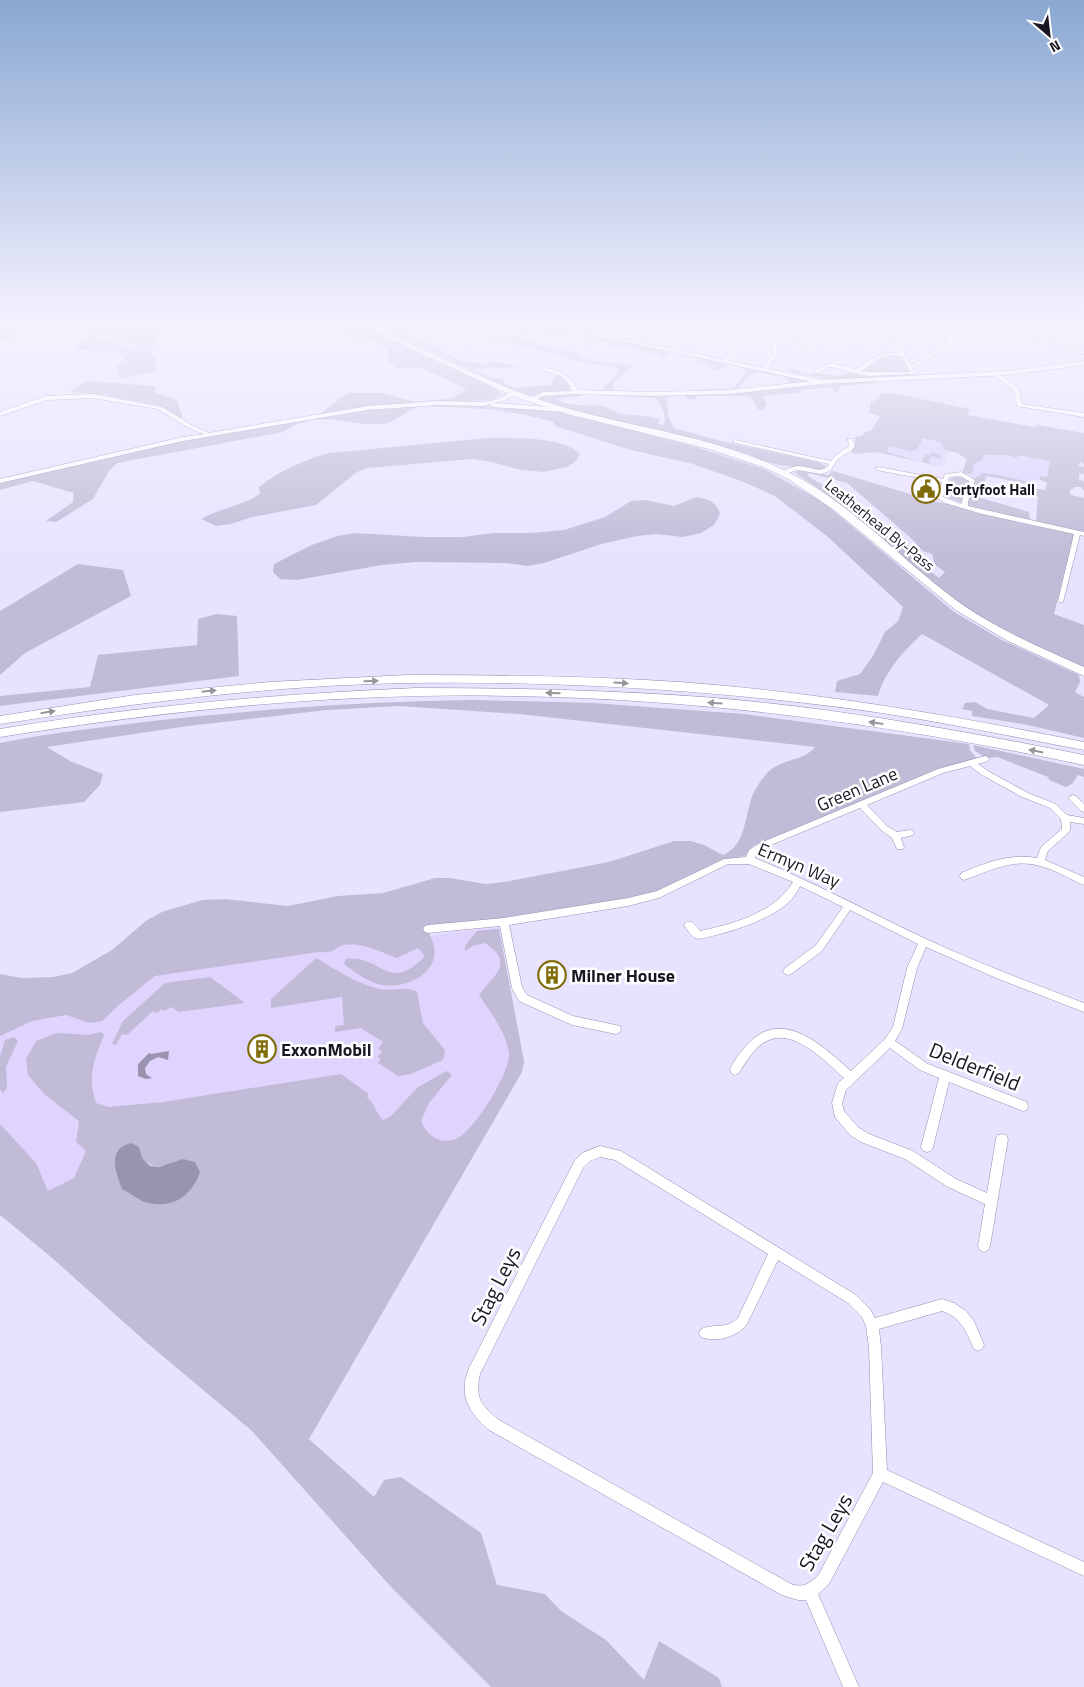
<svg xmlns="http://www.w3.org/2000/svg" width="1084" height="1687" font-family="'Titillium Web',sans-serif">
  <rect width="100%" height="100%" fill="#e9e2ff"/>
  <!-- built -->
  <path fill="#ded4fe" d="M876,425L941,439L944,450L949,451L945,458L944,467L876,452Z
    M981,454L1018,455L1051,461L1047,477L1040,476L1039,479L1033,480L1031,484L990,476L973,479L962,473L967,460Z
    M499,927L524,1061L522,1072L309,1439L0,1163V1014L183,965Z"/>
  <!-- green -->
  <path fill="#c2bbd7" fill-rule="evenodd" d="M0,321L121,325L157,328L151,354L156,361L157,371L121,379L117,367L124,359L119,353L73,349L89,335C106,336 116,347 133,349L137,345L124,342L114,332L19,331L4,341H0Z
    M89,321H229L174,326Z
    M340,321H363L373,328L492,387L503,394L490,400L418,403V405H458L551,410L696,447L764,469L823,502L954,612L1002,640L1079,675L1080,682L1075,692L1084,697V738L1023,724L972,716V711L962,709L965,703L975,702L987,709L1034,718L1049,705L922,634C903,652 885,671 878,696L835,692L837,681L860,674L873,656L885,632L898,621L903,607L828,537L775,496L744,482L693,464L631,450L555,426L553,422C513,411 485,408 444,407C436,407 425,405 417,407C406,411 394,423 383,424C346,427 320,407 283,432L117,463L109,471L93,499L56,522L46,521L73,502L74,493L33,481L0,490V482L162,445L322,417L321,413L348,393H383L415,402L453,398L467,389L421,368H397L387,360L389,350L372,340L344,335Z
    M371,321H391H385L462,361L487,364L494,361L522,367L474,369L487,376L503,380L505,384L516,388L553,385L552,380L555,379V373L563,377L570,384V390L526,396L378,327Z
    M499,321H526L682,353H670L663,359L658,358L659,356L621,346L617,348L611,347L612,342H595L591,346L584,345L587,337L574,332L544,334L536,329L521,336L535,344L577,353C589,364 620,362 635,365L613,383L615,391L601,390L617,374L618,368L570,360L566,356L487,339L494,335L508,338L526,328L520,324L511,326L512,322Z
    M887,354L900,355L910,370L907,372L869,373L863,370L873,363H876Z
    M696,356L815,381L771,387L790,383L786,377L756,372L750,375L737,390L698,391L699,389H733L746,372L740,367L725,364L724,366L728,367L719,370L711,368L709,365L693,362Z
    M790,368L808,374L818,373L837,376L849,372L910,374L914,376L832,380L788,372Z
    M874,380L875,383L841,386L839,388V393H836L831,387L803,390L799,393L762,396L767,404L764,410H759L750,396H699L693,400L687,399L685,395L749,392Z
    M87,381L156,386L154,392L177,400L183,418L178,417L165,408L151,404L103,395L70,392Z
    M585,393L580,396L556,399C571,408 587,404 603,406C609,407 615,413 621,414C634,415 647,416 660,419L657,423L663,425L665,422L664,412L656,398L597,395L595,393L681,395L668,397L666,403L669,411L666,412L674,428L721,441L817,462L826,466L823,470L779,465L550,405L539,400L540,397L549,394Z
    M881,393H892L970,409L967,415L1029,426L1036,427L1037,425L1084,433V464L1080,462L1078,465L1084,467V474L1079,473V480L1084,481V491L1081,487H1074V489L1069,490L1071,495L1084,498V533L1075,531L1054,614L1084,625V668C1034,645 984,624 941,590C891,551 849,506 795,473C804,466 817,473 828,475L833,471L937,502L1036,522L1038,497L1034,495L1032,488L1045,490L1047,483L1039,479L1040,476L1047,477L1050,461L1018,455L1017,458C1007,453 995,457 984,454L982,460L974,464L972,474L962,473L967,460L958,453L944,450L941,442L923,438L917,450L911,451L889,446L887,452L922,462L925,454L930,455L932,452L940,455L941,459L931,456L929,463L939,466L876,452L855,454L851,452L855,445V437L862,436L865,432L871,431L880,416L869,413L871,402L879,399ZM809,473L847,483L911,538L923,551L932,554L935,565L945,572L939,578L918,562L845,498L808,476Z
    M487,438C511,438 564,436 580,454L576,461L567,467L544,472L521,470L492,462L472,459L368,468L357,472L316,505L252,517L231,524L216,526L201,519C220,508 242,506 260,494L259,487C279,471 305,459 330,453Z
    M982,473L999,475L1028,482V484L987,476L981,490V498L1029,512L1030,520L969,507L966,504L946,497L950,478C963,473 970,486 982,473Z
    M696,497C708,499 716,501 720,514L714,525L701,533L683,537L656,534L637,536L601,544L544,563L528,566L506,563L416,562L382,565L297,580L280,579L273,572L274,564L312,545L337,536L355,533L423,537H463L493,533H532L564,530L605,517L631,501L645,500L674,506Z
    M78,564L123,570L131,596L25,653L0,675V611Z
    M216,614L237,616L239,676L0,706V696L90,687L98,655L197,645L198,619Z
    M474,700L593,703L744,714L969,744L970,750L977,759L767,840L753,846L745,856L723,860L646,896L497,921L434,926L429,934C450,969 407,992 378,984C365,980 354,972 344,964L346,959C381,954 388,995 425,956L418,948L397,958C381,952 362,942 345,945C333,947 337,954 319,952L155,976L120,1004L102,1021L90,1023L66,1015L32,1021L0,1036V974L22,978L53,977L72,973L112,950L147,920L162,912L202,900L226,899L288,906L338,896L383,893L435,878H450L485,884L504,882L609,862L674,841H691L704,845L723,855C747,845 744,815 753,794C757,786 762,779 768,772C781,759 804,761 815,747L519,714L399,706L327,710L188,726L47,747L70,761L103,774L100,785L84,802L0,812V743C53,732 107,727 161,720C265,709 369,701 474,700Z
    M973,745L1084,769V777L1078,775L1072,784L1066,787L1049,780L1048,777L997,757L987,758L975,751Z
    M499,929L524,1061L522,1072L309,1439L374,1497L384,1480L401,1477L481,1533L497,1585L545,1594L561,1611L606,1640L644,1680L659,1641L719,1678L722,1687H491L391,1587L252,1431L146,1342L51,1257L0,1215V1124L36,1163L48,1191L74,1178L86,1151L76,1142L79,1121L44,1094L28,1075L26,1059L36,1041L57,1033L89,1035L101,1032L104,1035C94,1060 87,1076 96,1103L109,1107L163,1102L341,1074L369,1094L367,1097C377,1106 375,1113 383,1120L390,1117L418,1087L447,1071L452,1075L429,1103L421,1121C427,1138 445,1147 461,1136C477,1125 510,1073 509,1054C507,1033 490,1012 479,995C493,975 516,964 485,943L473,946L465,951V946L477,931ZM142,1158C156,1172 166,1166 183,1159L139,1200L132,1194Z
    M316,958C336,970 356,983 379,989C391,992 406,985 417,992L423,1023L445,1050L443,1060L411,1074L398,1076L378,1063L381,1059L377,1057L382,1052L378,1049L383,1042L361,1028L335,1032V1026L344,1025L342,997L271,1008V999Z
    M210,977L245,1003L179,1012L171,1007L165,1011L161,1009L157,1013L153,1011L127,1035L122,1034L116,1045L112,1044L123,1021L165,983Z
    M14,1037L18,1041L6,1067L7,1088L3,1093L0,1089V1057L5,1040Z"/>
  <!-- water -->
  <path fill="#9a93af" d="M169,1051L168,1060L158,1057L150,1061L145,1068L146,1074L152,1078L146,1079L138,1076V1064L149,1053L151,1054Z
    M131,1143L139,1147L142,1158L150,1166L159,1167L183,1159L195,1162L200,1172C191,1198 169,1211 142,1201C135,1198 129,1192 122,1189C116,1171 106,1150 131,1143Z"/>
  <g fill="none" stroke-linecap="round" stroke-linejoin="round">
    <defs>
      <path id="minor" d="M405,321H424L423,322L429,328C445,327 460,331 475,337V340L469,346L467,345L471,339C459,334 443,327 430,331C426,333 424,336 419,336V334L425,330L418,322H407Z
        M617,321H621L606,336H602V334Z
        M683,321H687L685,324H687L690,323V321H694V324L687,327L679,325V323Z
        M753,321H757L727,362H723V360Z
        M802,321L828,322L830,323L828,324L806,322L794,328L792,336L786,340L807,347L816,343H818V345L808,350L782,342L777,346V353L768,369L763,370L762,369L773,353L772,344L788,334L790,326Z
        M993,321H998L1043,336L1062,328H1066V330L1047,338L1084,351V354Z
        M927,324L945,329L954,336L950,349L931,356L924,363L913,368L915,374L869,376L856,374L832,367H828L819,373L814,372C829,359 839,365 856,369C870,359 882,350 900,353L897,348L867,338L852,348L848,347L873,331L875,332L870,336L901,346L911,365L920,361L927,354L946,347L949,336C943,332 936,328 928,327C913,326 898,332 885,326L887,325L904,326ZM889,355L902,356L910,372H869L861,371L879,358Z
        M542,367C558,370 572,374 577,390L652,392L730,390L822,380L825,382L822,384L730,394L652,396L575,394L544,396L533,401H529V399L543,392L572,391C567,375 555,373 540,370L539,369Z
        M994,373H998L1019,389L1022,404L1084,413V417L1017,406L1014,391L994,375Z
        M512,392L514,393V395L503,401L493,403L564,408L567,410L564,412L492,407L490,404L484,406L438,405L368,410L183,441L0,483V479L183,437L204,434L189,428L158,409L93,398L47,400L0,416V412L46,396L93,394L162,407L193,426L209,433L368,406L438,401L484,402L499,399Z
        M848,439H852L855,446L851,451L838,459L830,471L821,474L797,470L783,475L781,474V472C786,469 792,467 797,466C809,465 822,476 829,464L732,442L735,440L831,461L836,455L849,446Z
        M878,467L943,479L945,474L961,472L975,480C973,488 967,500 968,506L1084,532V536L1080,535L1063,602H1059L1058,601L1074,534L982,514L945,503L937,498L942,482L876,470L875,469ZM960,476L969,481L961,504L943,497L949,477Z
        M985,756L988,757L989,759L988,761L978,764L988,771L1028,793L1056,804L1067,815L1084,818V824L1070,822V830L1069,832L1048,851L1045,860L1084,877V885C1069,879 1056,870 1040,866C1013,858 989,871 964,880L961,879L960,876L961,873C985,863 1010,853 1037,858L1041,847L1062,829L1061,819L1050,808L1022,797L982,775L970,766L943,773L867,805L887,826L897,832L910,830L913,831L914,833L913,835L901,838L904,847L903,849H897L892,838L881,830L860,808L766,847L756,854L755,858C813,882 869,912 926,939C978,963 1031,983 1084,1003V1012L996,978L926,947L917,968L902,1029L895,1041L928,1064L1027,1102L1028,1106L1027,1110L1023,1111L949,1082L933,1147L931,1151L927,1152L923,1151L921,1147L939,1078L920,1070L890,1048L846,1090L842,1103L844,1111L858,1127L869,1134L913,1151L956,1179L987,1193L996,1139L998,1135L1002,1134L1006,1135L1008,1139L990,1246L988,1250L984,1252L980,1250L978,1246L985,1204L948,1187L905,1159L861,1142L850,1135L835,1117L832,1103L838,1083L844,1078C826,1062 793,1027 767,1041C754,1047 746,1062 739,1073L735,1075L731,1073L730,1070C735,1058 744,1047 753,1039C787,1010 826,1049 851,1071L885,1039L893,1027L907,968L918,944L850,910L822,951L791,974L788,975L785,974L783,971L785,968L816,945L843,907L800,886C798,890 795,895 792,899C773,920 725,934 698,939C692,937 687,930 684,925L686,922C692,920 696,926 700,931C733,924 774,913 793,882L749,864H728L659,898L628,906L509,925L522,987L527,995L573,1016L620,1026L621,1029L620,1032L616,1034L572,1025L519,1001L512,988L500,926L428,933L425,932L423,929L425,926L428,925L504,918L628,898L657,891L724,859L746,857L749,850L760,843L938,769Z
        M1073,795L1076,796L1084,804V812L1081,811L1070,800L1069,798L1070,796Z
        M600,1146L621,1151L856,1295L870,1309L875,1318L942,1299L954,1303L966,1311L974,1321L984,1345L982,1349L978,1351L974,1349C967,1333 961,1317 942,1311L879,1329L881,1347L887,1470L1084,1562V1576L883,1482L829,1584L818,1594L859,1687H843L806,1600H798L782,1595L489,1430C469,1413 458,1395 469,1368L575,1160L582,1153ZM600,1157L615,1160L768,1254L738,1318C725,1330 715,1323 701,1329L699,1333L701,1337C715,1343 736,1337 746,1326L778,1260L848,1303L862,1317L866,1326L869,1347L873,1473L819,1574C810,1584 804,1588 791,1584L499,1420C480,1405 475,1398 480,1374L583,1168L590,1161Z"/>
      <path id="major" d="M58,321C93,316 131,325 167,325C191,325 216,318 240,321L237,323L167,329L61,323Z
        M529,321H538L822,380L1007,371L1084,361V365L1007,375L822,384Z"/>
      <path id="highway" d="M363,321C374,320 382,329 392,334C428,354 468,371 506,387C598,427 704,428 794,475C852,505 897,555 948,594C989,626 1037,646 1084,667V676L1008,641L957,611L834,510L788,479L763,467L709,449L571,415L515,397L388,338Z
        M407,675C498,675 588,676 679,682C816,692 950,715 1084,742V750C994,733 905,714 814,704C679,688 544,681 409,683C272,685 135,703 0,724V716L135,695L270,682Z
        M416,688C512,688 608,690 703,697C831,707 958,730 1084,755V765C895,725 706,699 513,696C341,692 170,710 0,737V729C138,706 276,694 416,688Z"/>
    </defs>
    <!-- minor casing -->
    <use href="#minor" stroke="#958cad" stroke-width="1"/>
    <!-- major casing -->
    <use href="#major" stroke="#958cad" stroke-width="1"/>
    <!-- highway casing -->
    <use href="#highway" stroke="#958cad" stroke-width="1"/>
    <!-- minor -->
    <use href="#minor" fill="#fff" fill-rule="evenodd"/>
    <!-- major -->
    <use href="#major" fill="#fff" fill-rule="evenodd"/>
    <!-- highway -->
    <use href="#highway" fill="#fff" fill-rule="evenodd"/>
  </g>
  <!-- one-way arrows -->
  <defs><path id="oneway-solid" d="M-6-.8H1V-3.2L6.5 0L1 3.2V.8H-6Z" transform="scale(1.25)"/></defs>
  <g fill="#98969c">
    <use href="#oneway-solid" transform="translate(371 681) rotate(-2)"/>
    <use href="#oneway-solid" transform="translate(621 683) rotate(4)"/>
    <use href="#oneway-solid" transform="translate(209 691) rotate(-6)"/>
    <use href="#oneway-solid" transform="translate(553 693) rotate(-179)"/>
    <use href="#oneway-solid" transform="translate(715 703) rotate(-176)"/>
    <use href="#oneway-solid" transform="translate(48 712) rotate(-9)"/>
    <use href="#oneway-solid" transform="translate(876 723) rotate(-172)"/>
    <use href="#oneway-solid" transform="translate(1036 751) rotate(-169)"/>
  </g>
  <!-- sky -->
  <linearGradient id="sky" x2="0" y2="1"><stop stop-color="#89a7d1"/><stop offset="0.58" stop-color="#f5f2ff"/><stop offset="1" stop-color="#f5f2ff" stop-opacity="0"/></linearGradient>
  <rect width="1084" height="557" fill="url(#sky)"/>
  <!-- icons -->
  <defs>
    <symbol id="civic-ring" viewBox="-11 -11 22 22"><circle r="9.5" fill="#fff" stroke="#806d0a" stroke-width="1.5"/><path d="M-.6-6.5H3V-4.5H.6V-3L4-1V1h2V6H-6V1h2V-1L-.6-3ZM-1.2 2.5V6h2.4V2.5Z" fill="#806d0a"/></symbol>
    <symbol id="building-ring" viewBox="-11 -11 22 22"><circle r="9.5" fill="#fff" stroke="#806d0a" stroke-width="1.5"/><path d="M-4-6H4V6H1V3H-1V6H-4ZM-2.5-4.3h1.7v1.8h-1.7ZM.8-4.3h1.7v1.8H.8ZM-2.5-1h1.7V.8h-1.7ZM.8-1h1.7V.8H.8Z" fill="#806d0a"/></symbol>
  </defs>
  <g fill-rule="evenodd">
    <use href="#civic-ring" x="910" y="473" width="32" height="32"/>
    <use href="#building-ring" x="536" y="959" width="32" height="32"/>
    <use href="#building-ring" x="246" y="1033" width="32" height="32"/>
  </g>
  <g text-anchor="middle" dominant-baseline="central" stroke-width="5" stroke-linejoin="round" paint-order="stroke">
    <!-- far-poi labels -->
    <g font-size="15" font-weight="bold" fill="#191622" stroke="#fff" text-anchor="start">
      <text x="945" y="489">Fortyfoot Hall</text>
    </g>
    <!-- far-street labels -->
    <g font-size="15" fill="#191622" stroke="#fff">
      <text transform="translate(880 525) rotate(39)">Leatherhead By-Pass</text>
    </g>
    <!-- street labels -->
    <g font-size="18" fill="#191622" stroke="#fff">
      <text transform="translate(857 789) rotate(-23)">Green Lane</text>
      <text transform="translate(799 865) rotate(23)">Ermyn Way</text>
    </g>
    <!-- poi labels -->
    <g font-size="18" font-weight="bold" fill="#191622" stroke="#fff" text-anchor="start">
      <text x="571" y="975">Milner House</text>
      <text x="281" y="1049">ExxonMobil</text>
    </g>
    <!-- near-street labels -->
    <g font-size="21" fill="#191622" stroke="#fff">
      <text transform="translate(975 1066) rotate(22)">Delderfield</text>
      <text transform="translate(495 1286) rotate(-63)">Stag Leys</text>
      <text transform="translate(825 1532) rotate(-60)">Stag Leys</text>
    </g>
  </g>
  <!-- north arrow -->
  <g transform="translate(1049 35) rotate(152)" stroke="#ffffff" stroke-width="4" paint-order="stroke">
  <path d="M0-4L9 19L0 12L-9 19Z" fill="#191622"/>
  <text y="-8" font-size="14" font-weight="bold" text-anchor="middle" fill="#191622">N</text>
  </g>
</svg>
